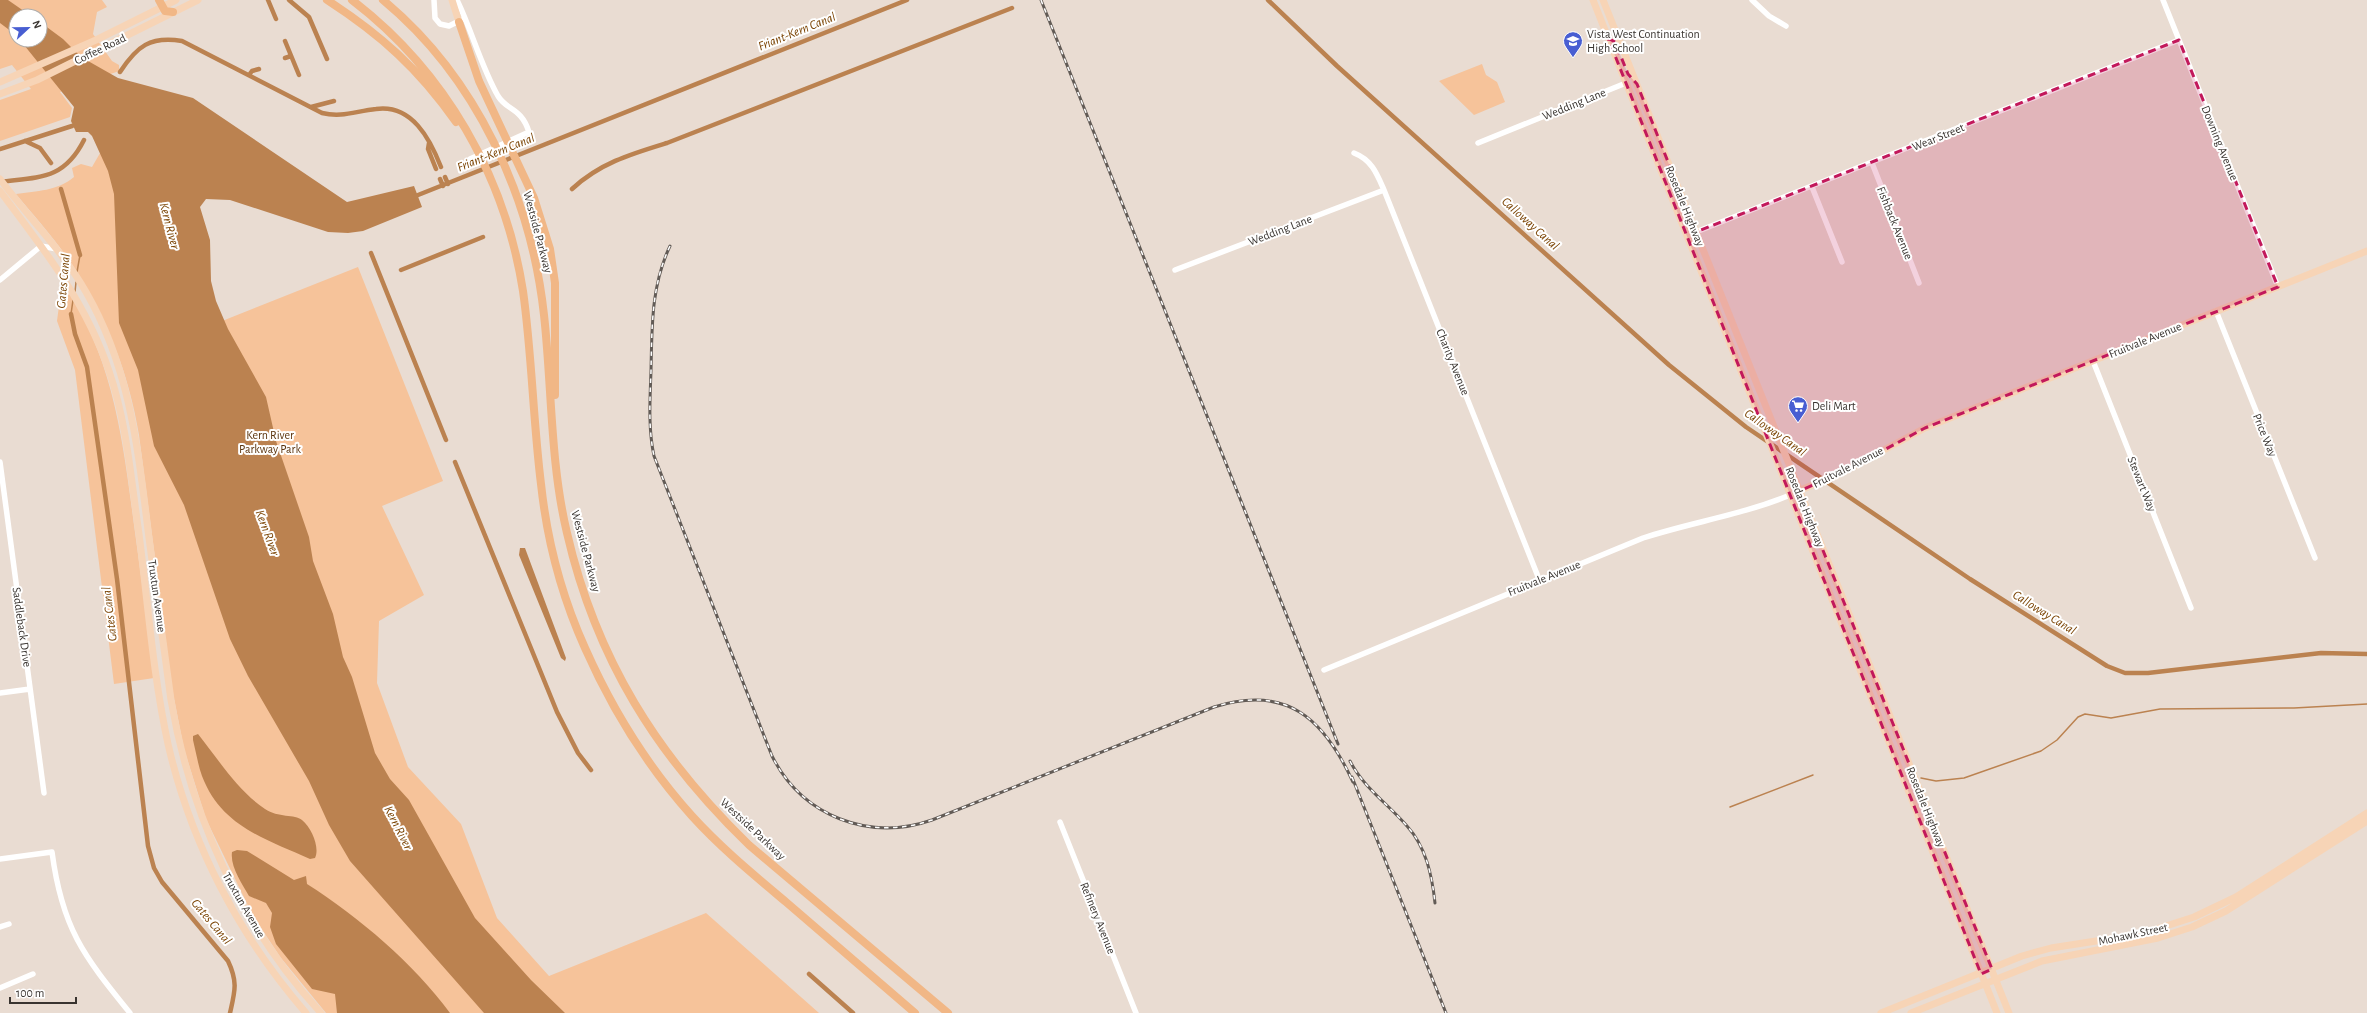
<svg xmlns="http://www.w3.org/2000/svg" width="2367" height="1013" font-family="'Alegreya Sans',sans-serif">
  <rect width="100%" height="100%" fill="#e9dcd2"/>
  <!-- green -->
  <path fill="#f6c39a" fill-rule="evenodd" d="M0,0H102L107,7L97,12L93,34L112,61L119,65V71L60,92L72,108L70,117L0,141V100L31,89L12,65L0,69ZM16,16H40V40H16Z
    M1482,64L1486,75L1497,82L1505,102L1474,115L1439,81Z
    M107,141L192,333L358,267L443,481L382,506L424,595L379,621L377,683L408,767L461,824L497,918L549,976L706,913L819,1013H326L281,958L253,916L206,819L184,749L172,688L139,435C129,373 106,316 71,263C55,239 35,217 16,194C37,191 57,191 74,177L72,168L81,164L92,167Z
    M62,283C113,354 123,441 134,525C141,576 148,627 154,678L114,684L75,370L57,321Z"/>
  <!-- water -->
  <path fill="#bb8250" d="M0,0H8L31,16H16V35L0,23Z
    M40,22L63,39L81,57L118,78L193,98L347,202L414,186L422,207L363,231L348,233L328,232L230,200L206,199L200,207L210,240L211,281L216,301L228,329L266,397L276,441L309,537L313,561L333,614L343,657L352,677L375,753L390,779L409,800L475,918L531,980L565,1013H484L350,861L329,825L309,781L248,676L230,639L184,505L154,446L138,370L119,323L114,194L108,171L92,136L88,132H76L71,121L74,107L20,40H40Z
    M520,548H525L566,658L565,661L561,658L519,555Z
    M198,734C218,759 238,791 265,809C278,818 295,814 302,820C312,828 320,848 315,858L310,859C265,839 221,826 202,776C198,765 196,752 193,740V736Z
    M237,850L247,851L294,880L306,876L307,884C359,917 414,964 450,1013H337L335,994L312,989L276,944L270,927L272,913L266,903L249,896C242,883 230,867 232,852Z"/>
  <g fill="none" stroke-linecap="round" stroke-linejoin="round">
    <!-- stream -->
    <path stroke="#bb8250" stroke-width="1.5" d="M77,272L80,255
      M75,292L76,282
      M71,314L73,300
      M1921,778L1936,781L1964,778L2041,751L2057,740L2078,717L2085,714L2111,718L2160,709L2294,708L2367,704
      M1730,807L1813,775"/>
    <!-- canal -->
    <path stroke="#bb8250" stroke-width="4.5" d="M268,0L276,19
      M289,0L309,17L327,59
      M1268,0L1337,66L1669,365L1746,427L1970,579L2107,666L2125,673H2148L2321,653L2367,654
      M285,41L299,75
      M285,58L291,56
      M120,72C137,46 150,36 182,41L322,113C342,118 356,111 376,109C412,104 430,139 441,167
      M249,75L252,71L259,69
      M311,107L334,101
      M25,141L40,148L51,163
      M429,143L428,149L436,169
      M0,149L72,126
      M445,177L448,184
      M440,179L443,186
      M0,182C39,177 64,180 84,140
      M61,189L80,255
      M572,189C600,163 631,154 667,143L1012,8
      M413,197L907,0
      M371,253L446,440
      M401,270L483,237
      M71,314L75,334L87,367L117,579L148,846L154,868L162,882L228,961C238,982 235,991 230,1013
      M455,462L557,712L578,753L591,770
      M809,974L853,1013"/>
    <!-- minor -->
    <path stroke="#fff" stroke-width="5.5" d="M434,0L435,18L440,24L449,26L461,20
      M457,0C472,31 481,66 498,96C507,111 521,107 529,132L470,159
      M1752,0L1769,16L1786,26
      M2163,0L2278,287
      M1478,143L1626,83
      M1354,153C1372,160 1377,174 1384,190L1539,579
      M1872,163L1919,283
      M1812,187L1842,262
      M1696,232L2179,40
      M1175,270L1384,190
      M0,280L41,246L57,249
      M2216,311L2315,558
      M2093,361L2191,608
      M0,462L44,793
      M1324,670L1643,538C1692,522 1742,515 1790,495
      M0,693L30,689
      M1060,822L1136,1013
      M0,859L52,852C62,928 83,955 130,1013
      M0,927L9,924
      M0,988L33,974"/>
    <!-- major -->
    <path stroke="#f7d4b6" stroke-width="7" d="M452,0L459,22
      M1593,0L1997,1013
      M1603,0L2009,1013
      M0,82L96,40L176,0
      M0,94L37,80L198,0
      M0,179C28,217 62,250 86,292C131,370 138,451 149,538C156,592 164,646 171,700C191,817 241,925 321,1013
      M0,191C43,248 86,302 109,371C127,423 131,480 139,534C148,604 153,675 168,744C191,844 239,936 306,1013
      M1796,492L1839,474L1925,428L2367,251
      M1881,1013L2022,956L2051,948L2141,934L2194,917L2236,897L2367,813
      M1911,1013L2042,961L2158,938L2192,927L2226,911L2367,821"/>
    <!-- highway -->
    <path stroke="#f1b786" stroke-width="8" d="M159,0L165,11L173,12
      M327,0C381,35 419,69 456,122
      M352,0C445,71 505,176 523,291C532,355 533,420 541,484C547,540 562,597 585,648C612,709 647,766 692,816C721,848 754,875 786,902C829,939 872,976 915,1013
      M383,0C476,77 531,196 544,315C552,387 550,462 567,533C596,659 657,756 749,845L948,1013
      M459,22L479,81L534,198L550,249L555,283V395"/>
    <defs>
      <path id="rail" d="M1041,0L1338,744
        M670,246C651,286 652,327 651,371C650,399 648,428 654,456L772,756C802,816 869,842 932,820L1214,707C1287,684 1324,719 1353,782
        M1350,761C1363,787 1388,804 1407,826C1426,847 1432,875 1435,903
        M1352,777L1446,1013"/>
    </defs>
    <!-- rail casing -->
    <use href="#rail" stroke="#625b56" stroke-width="3"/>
    <!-- rail -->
    <use href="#rail" stroke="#fff" stroke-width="1.5" stroke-dasharray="4.5" stroke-linecap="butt"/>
  </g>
  <!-- marked area -->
  <path fill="#c2185b" fill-opacity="0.2" stroke="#c2185b" stroke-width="3" stroke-dasharray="8 5" stroke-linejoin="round" d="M1608,38L1615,42L1628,74L1637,84L1696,232L2179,40L2278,287L1925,428L1839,474L1799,491L1992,969L1981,974Z"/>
  <!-- icons -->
  <defs>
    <symbol id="school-pin" viewBox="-11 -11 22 30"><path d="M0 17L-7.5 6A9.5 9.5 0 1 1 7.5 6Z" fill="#485ed2" stroke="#fff"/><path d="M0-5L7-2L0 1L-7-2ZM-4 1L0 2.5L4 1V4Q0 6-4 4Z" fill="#fff"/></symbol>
    <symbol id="supermarket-pin" viewBox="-11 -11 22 30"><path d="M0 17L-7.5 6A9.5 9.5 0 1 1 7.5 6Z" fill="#485ed2" stroke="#fff"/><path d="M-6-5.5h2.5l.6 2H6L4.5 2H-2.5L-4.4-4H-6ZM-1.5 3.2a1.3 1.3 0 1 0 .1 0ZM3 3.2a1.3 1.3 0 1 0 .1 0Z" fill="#fff"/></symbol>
  </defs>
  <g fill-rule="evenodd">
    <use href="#school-pin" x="1562" y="30" width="22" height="30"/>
    <use href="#supermarket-pin" x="1787" y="395" width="22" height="30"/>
  </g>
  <g text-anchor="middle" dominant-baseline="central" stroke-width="4" stroke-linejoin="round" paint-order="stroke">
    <!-- poi labels -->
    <g font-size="12" fill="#393430" stroke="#fff" text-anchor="start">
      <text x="1587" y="34">Vista West Continuation<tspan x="1587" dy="14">High School</tspan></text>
      <text x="1812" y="406">Deli Mart</text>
    </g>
    <!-- street labels -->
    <g font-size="12" fill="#393430" stroke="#fff">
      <text transform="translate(100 49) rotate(-26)">Coffee Road</text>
      <text transform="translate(1574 104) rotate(-22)">Wedding Lane</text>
      <text transform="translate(1938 137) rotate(-22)">Wear Street</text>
      <text transform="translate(2220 143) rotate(68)">Downing Avenue</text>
      <text transform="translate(1685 206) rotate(68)">Rosedale Highway</text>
      <text transform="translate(1895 223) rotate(68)">Fishback Avenue</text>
      <text transform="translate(1280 230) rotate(-21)">Wedding Lane</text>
      <text transform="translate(538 232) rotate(75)">Westside Parkway</text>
      <text transform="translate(2145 340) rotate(-22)">Fruitvale Avenue</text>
      <text transform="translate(1453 362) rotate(68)">Charity Avenue</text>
      <text transform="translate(2265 435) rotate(68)">Price Way</text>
      <text transform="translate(1848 467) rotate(-27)">Fruitvale Avenue</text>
      <text transform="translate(2142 484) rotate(68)">Stewart Way</text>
      <text transform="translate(1805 507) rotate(68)">Rosedale Highway</text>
      <text transform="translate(586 551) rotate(75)">Westside Parkway</text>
      <text transform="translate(1544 578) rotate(-22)">Fruitvale Avenue</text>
      <text transform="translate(157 596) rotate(82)">Truxtun Avenue</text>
      <text transform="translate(22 627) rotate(82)">Saddleback Drive</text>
      <text transform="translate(1926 807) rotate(68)">Rosedale Highway</text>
      <text transform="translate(753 829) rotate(43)">Westside Parkway</text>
      <text transform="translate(244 905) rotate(60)">Truxtun Avenue</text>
      <text transform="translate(1098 918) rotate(68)">Refinery Avenue</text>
      <text transform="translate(2133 934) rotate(-12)">Mohawk Street</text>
    </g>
    <!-- park labels -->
    <g font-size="12" fill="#5b340d" stroke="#fff">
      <text x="270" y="435">Kern River<tspan x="270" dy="14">Parkway Park</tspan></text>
    </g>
    <!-- water labels -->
    <g font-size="13" font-style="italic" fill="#7b4404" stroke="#fff">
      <text transform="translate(797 32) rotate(-22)">Friant-Kern Canal</text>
      <text transform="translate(496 153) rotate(-22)">Friant-Kern Canal</text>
      <text transform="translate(1530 224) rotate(42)">Calloway Canal</text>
      <text transform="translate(169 226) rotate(75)">Kern River</text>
      <text transform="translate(64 281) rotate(-85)">Gates Canal</text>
      <text transform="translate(1775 433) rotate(35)">Calloway Canal</text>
      <text transform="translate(267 533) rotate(70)">Kern River</text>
      <text transform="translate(2044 613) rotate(32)">Calloway Canal</text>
      <text transform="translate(110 614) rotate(-97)">Gates Canal</text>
      <text transform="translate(398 828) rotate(63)">Kern River</text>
      <text transform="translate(211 922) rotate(50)">Gates Canal</text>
    </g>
  </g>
  <!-- north arrow -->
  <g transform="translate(28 28) rotate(68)"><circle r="19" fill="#ffffff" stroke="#b0aeac"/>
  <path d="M0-3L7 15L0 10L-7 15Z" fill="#485ed2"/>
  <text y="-6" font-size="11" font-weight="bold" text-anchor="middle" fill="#393430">N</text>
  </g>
  <!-- scale -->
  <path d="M10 997v6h66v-6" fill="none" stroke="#393430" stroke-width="2"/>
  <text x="16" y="997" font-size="12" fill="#393430" stroke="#ffffff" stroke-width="3" paint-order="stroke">100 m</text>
</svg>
